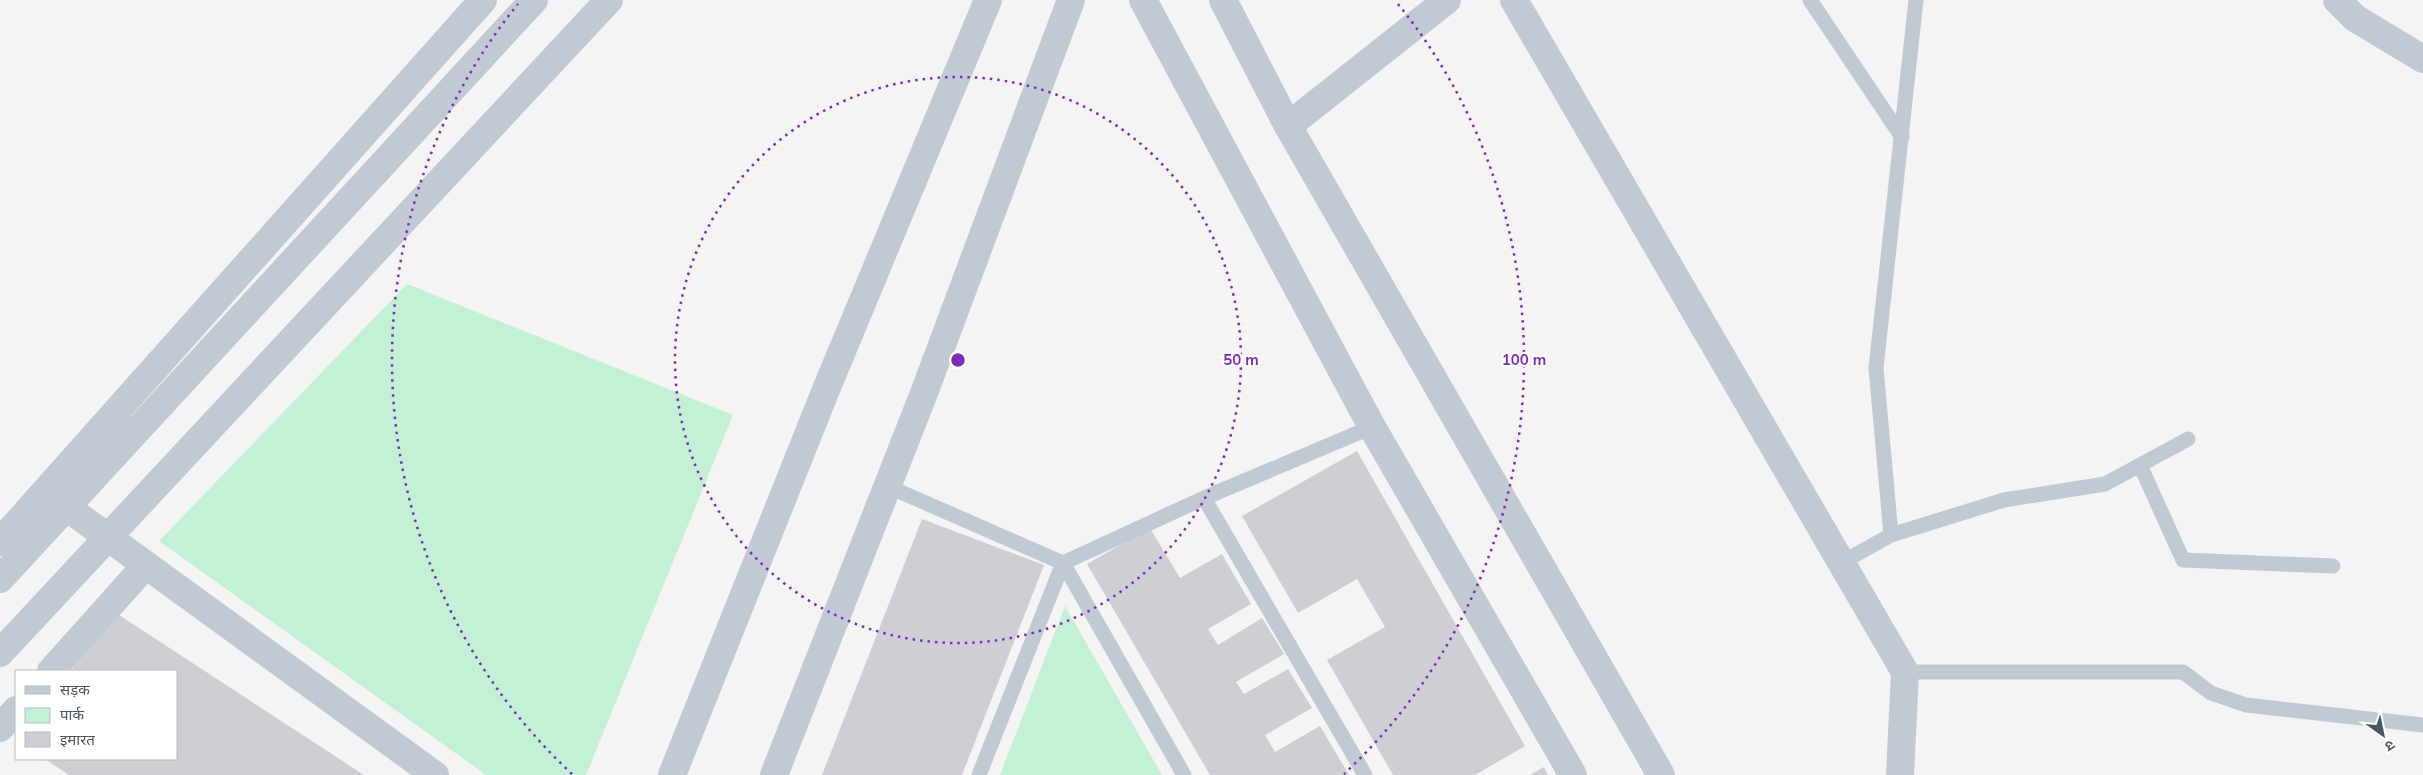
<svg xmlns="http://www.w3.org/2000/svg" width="2423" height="775" font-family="Mulish,'Noto Sans Devanagari',sans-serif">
  <rect width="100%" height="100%" fill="#f5f3f3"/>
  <!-- green -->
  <path fill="#c3f1d5" d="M407,284L733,415L586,775H486L159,541Z
    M1065,606L1162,775H1000Z"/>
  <!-- building -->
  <path fill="#cdcfd5" d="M1357,451L1525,746L1475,775H1393L1327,660L1385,627L1357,579L1298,613L1242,516Z
    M922,519L1044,565L962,775H822Z
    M1150,528L1180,578L1222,554L1251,604L1208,629L1218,645L1262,618L1284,654L1236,682L1244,694L1288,669L1312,708L1265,735L1275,752L1320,726L1349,775H1210L1087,564Z
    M113,611L364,775H69L45,759H176V671H71Z
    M1544,767L1548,775H1530Z"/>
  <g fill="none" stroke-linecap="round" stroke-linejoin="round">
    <!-- service -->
    <path stroke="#c1cad2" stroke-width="15" d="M1810,0L1902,137
      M2140,465L2183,560L2333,566
      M887,486L1063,563L1184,775
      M1204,498L1365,775
      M1891,535L2004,500L2105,484L2188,439
      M1841,563L1891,535L1876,368L1916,0
      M1905,672H2183L2211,693L2246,705L2423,725
      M979,775L1063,563L1204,498L1372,427"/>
    <!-- minor -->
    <path stroke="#c1cad2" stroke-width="28" d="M1514,0L1905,672L1900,775
      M2337,0L2355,18L2423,59
      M1288,126L1447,0
      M47,493L435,775
      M0,542L483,0
      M51,671L146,565
      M0,728L16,710"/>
    <!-- tertiary -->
    <path stroke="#c1cad2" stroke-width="28" d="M1143,0L1372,427L1573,775
      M1223,0L1288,126L1661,775
      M672,775L825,392L988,0
      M774,775L924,393L1071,0"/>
    <!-- tertiary-bridge -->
    <path stroke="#c1cad2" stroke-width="28" d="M0,579L534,0
      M0,653L609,0"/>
  </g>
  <!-- distance rings -->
  <g fill="none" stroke="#7b2cbf" stroke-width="2.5" stroke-dasharray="2.5 5">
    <circle cx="958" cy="360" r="283"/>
    <path d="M572 774A566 566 0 0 1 518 4M1398 4A566 566 0 0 1 1344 774"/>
  </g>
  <circle cx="958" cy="360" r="8" fill="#7b2cbf" stroke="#fff" stroke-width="2.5"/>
  <g font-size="15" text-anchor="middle" font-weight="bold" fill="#7b2cbf" stroke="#fff" stroke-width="4.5" stroke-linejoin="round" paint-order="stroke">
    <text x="1241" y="365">50 m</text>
    <text x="1524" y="365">100 m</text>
  </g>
  <!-- legend -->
  <rect x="15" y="670" width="162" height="90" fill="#ffffff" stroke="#b7bbc0"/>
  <rect x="25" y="686" width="25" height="8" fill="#c1cad2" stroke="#b7bbc0"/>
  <text x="60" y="695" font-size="15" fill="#4a5661">सड़क</text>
  <rect x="25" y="708" width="25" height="15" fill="#c3f1d5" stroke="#b7bbc0"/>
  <text x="60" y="720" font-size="15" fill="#4a5661">पार्क</text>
  <rect x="25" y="732" width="25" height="15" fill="#cdcfd5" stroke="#b7bbc0"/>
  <text x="60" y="745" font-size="15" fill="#4a5661">इमारत</text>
  <!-- north arrow -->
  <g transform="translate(2383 735) rotate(147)" stroke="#ffffff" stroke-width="4" paint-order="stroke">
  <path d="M0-4L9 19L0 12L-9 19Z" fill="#4a5661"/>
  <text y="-8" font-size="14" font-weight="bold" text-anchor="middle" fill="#4a5661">उ</text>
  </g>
</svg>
